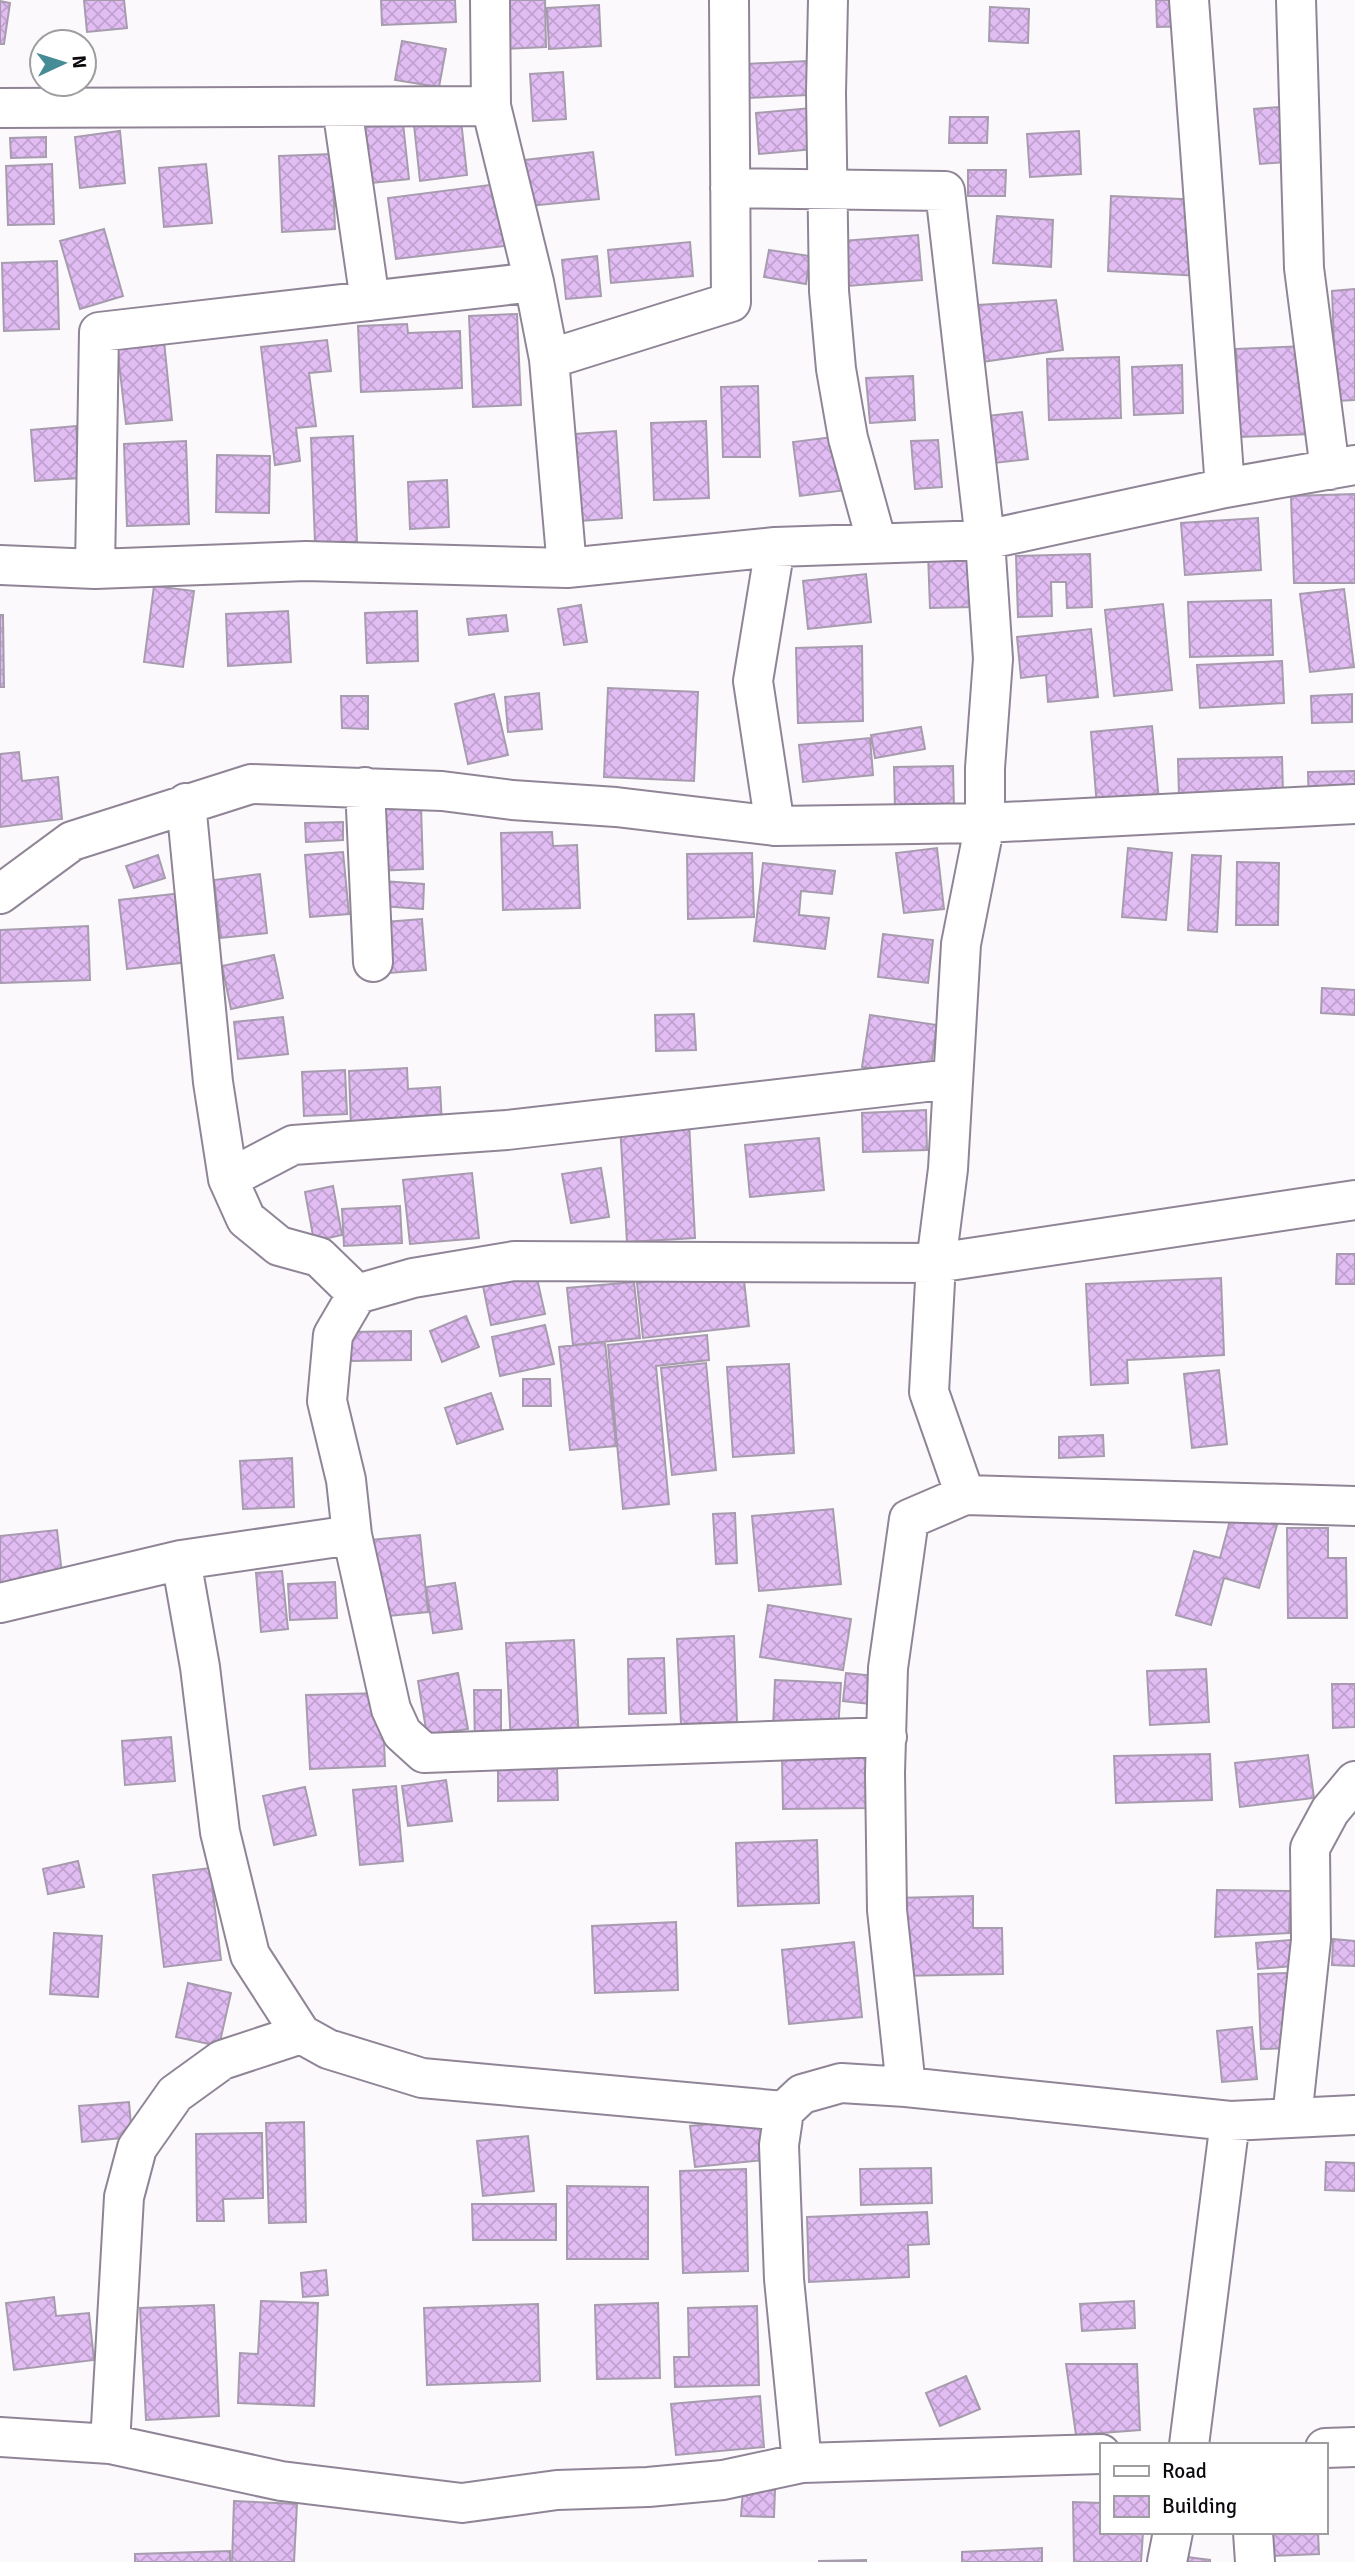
<svg xmlns="http://www.w3.org/2000/svg" width="1355" height="2562" font-family="Signika,sans-serif">
  <defs>
    <pattern id="building-cross-hatch" width="8" height="8" patternUnits="userSpaceOnUse" patternTransform="scale(1.75)"><rect width="8" height="8" fill="#e1bdf4"/><path d="M0 0l8 8M0 8l8-8" fill="none" stroke="#c0a1d0"/></pattern>
  </defs>
  <rect width="100%" height="100%" fill="#fcf9fd"/>
  <!-- building -->
  <path fill="url(#building-cross-hatch)" stroke="#a79cae" stroke-width="2" d="M84,0H124L127,28L87,32Z
    M381,0H455L456,22L382,25Z
    M499,0H545L546,47L501,49Z
    M1156,0H1195L1196,26L1157,27Z
    M0,1L10,3L4,44H0Z
    M599,5L601,46L549,49L547,8Z
    M990,7L1029,9L1028,43L989,41Z
    M402,41L446,49L439,87L395,80Z
    M807,61L808,95L747,98L746,64Z
    M563,72L566,119L533,121L530,74Z
    M1293,106L1298,161L1260,164L1254,109Z
    M811,108L814,149L759,154L756,113Z
    M950,117H988L987,143H949Z
    M461,120L467,175L420,181L414,125Z
    M403,123L409,179L362,184L356,128Z
    M120,131L125,183L80,188L75,137Z
    M1079,131L1081,174L1030,177L1027,134Z
    M46,137V157L11,158L10,138Z
    M593,152L599,199L529,206L525,160Z
    M332,154L335,229L282,232L279,156Z
    M52,164L54,224L8,225L6,166Z
    M206,164L212,223L164,227L159,168Z
    M968,170H1006L1005,196H968Z
    M497,184L505,246L396,259L388,198Z
    M1111,196L1204,200L1201,276L1108,271Z
    M997,216L1053,220L1051,267L993,263Z
    M104,229L123,296L80,309L60,241Z
    M918,235L922,280L848,286L843,241Z
    M690,242L693,276L611,283L608,250Z
    M769,250L810,256L806,284L764,277Z
    M597,256L601,296L566,299L562,260Z
    M57,261L59,329L4,331L2,263Z
    M1355,289V400L1336,401L1332,291Z
    M1056,300L1063,350L982,362L978,305Z
    M517,314L521,405L473,407L469,316Z
    M407,324L408,333L460,331L462,388L361,392L358,326Z
    M327,340L331,371L309,373L316,426L296,428L300,461L275,465L261,347Z
    M164,341L172,420L126,424L117,345Z
    M1307,346L1311,434L1240,437L1236,349Z
    M1119,357L1121,418L1049,420L1047,359Z
    M1182,365L1183,413L1134,415L1132,367Z
    M913,376L915,420L870,423L866,378Z
    M758,386L760,457H723L721,387Z
    M1022,412L1028,459L985,464L979,417Z
    M706,421L709,498L654,500L651,423Z
    M76,426L80,478L35,481L31,430Z
    M616,431L622,518L580,521L575,434Z
    M353,436L357,542L315,543L311,438Z
    M840,436L847,490L800,496L793,442Z
    M938,440L942,487L915,489L911,441Z
    M186,441L189,524L127,526L124,444Z
    M217,455L270,456L269,513L216,512Z
    M447,480L449,527L410,529L408,482Z
    M1355,494V583H1294L1291,496Z
    M1258,518L1261,570L1185,575L1181,523Z
    M972,551L975,607L930,608L928,553Z
    M1090,554L1092,607L1067,608L1066,582H1051L1052,616L1018,617L1016,556Z
    M866,574L871,622L808,629L803,581Z
    M154,586L194,591L183,667L144,662Z
    M1344,589L1354,667L1310,672L1300,594Z
    M1271,600L1273,655L1190,657L1188,602Z
    M1163,604L1172,690L1114,696L1105,610Z
    M581,605L587,642L564,645L558,609Z
    M288,611L291,662L228,666L226,614Z
    M417,611L418,661L367,663L365,613Z
    M0,615H3L4,687H0Z
    M506,615L508,631L469,635L467,619Z
    M1091,629L1098,697L1048,702L1046,675L1021,678L1017,637Z
    M862,646L863,721L798,723L796,648Z
    M1282,661L1284,703L1200,708L1197,665Z
    M608,688L698,692L694,781L604,777Z
    M539,693L542,729L508,732L505,697Z
    M494,694L508,755L468,764L455,704Z
    M1352,694V722L1312,723L1311,696Z
    M341,696H368V729L342,728Z
    M1152,726L1159,801L1097,807L1091,732Z
    M921,727L925,749L875,758L871,735Z
    M870,738L873,775L803,782L799,745Z
    M19,752L22,781L58,777L62,819L0,827V754Z
    M1282,757L1283,793L1179,796L1178,759Z
    M953,766L954,808L895,810L894,767Z
    M1355,771V805L1309,806L1308,772Z
    M421,806L423,869L373,871L370,808Z
    M343,822V840L306,842L305,823Z
    M552,832L553,846L577,845L580,908L503,910L501,833Z
    M937,848L944,909L904,913L896,853Z
    M1128,848L1172,853L1166,920L1122,917Z
    M343,852L349,914L310,917L305,855Z
    M752,853L754,917L688,919L687,854Z
    M158,855L165,878L134,888L126,866Z
    M1192,855L1221,856L1217,932L1188,930Z
    M1237,862L1279,863L1278,925H1236Z
    M763,863L835,871L832,894L801,891L799,915L829,918L825,949L754,941Z
    M260,874L267,933L221,938L214,880Z
    M382,881L424,884L423,909L380,906Z
    M182,893L189,962L127,969L119,900Z
    M422,919L426,970L389,973L385,922Z
    M88,926L90,980L0,983V930Z
    M883,934L933,940L928,983L878,977Z
    M274,955L283,998L231,1009L222,966Z
    M1322,988L1355,990V1015L1321,1013Z
    M694,1014L696,1050L656,1051L655,1015Z
    M870,1015L937,1025L929,1078L862,1067Z
    M283,1017L288,1054L238,1059L234,1022Z
    M407,1068L408,1089L440,1087L442,1125L351,1129L349,1071Z
    M345,1070L347,1114L304,1116L302,1072Z
    M926,1110L927,1150L863,1152L862,1113Z
    M689,1121L695,1238L627,1242L620,1125Z
    M819,1138L824,1190L750,1197L745,1145Z
    M601,1168L609,1217L571,1223L562,1174Z
    M472,1173L479,1238L410,1244L403,1180Z
    M333,1186L342,1235L314,1241L305,1192Z
    M400,1206L402,1243L344,1246L342,1209Z
    M1337,1254H1355V1284H1336Z
    M743,1271L749,1326L643,1338L637,1283Z
    M536,1274L545,1314L491,1325L483,1286Z
    M1221,1278L1224,1355L1127,1360L1128,1383L1091,1385L1086,1284Z
    M634,1282L640,1338L573,1345L567,1288Z
    M466,1316L479,1347L442,1362L430,1331Z
    M545,1325L554,1364L500,1376L492,1337Z
    M411,1331V1360L351,1361L350,1332Z
    M707,1335L709,1360L656,1366L669,1504L623,1509L608,1345Z
    M605,1342L616,1446L570,1450L559,1347Z
    M706,1363L716,1470L672,1475L661,1368Z
    M789,1364L794,1453L733,1457L727,1367Z
    M1219,1370L1227,1444L1192,1448L1184,1374Z
    M523,1379H550L551,1406H523Z
    M491,1393L503,1429L457,1444L445,1408Z
    M1103,1435L1104,1456L1059,1458V1437Z
    M292,1458L294,1507L243,1509L240,1461Z
    M833,1509L841,1584L759,1591L752,1516Z
    M735,1513L737,1563L716,1564L713,1514Z
    M1232,1513L1277,1525L1259,1588L1224,1578L1211,1625L1176,1615L1194,1551L1220,1558Z
    M1287,1528H1328V1558H1346L1347,1618H1288Z
    M57,1530L63,1583L0,1591V1536Z
    M420,1535L428,1612L379,1617L371,1540Z
    M282,1571L288,1629L261,1632L256,1573Z
    M335,1582L337,1618L290,1620L288,1584Z
    M455,1583L462,1629L433,1633L426,1587Z
    M768,1605L851,1619L843,1670L760,1657Z
    M734,1636L737,1722L681,1724L677,1639Z
    M574,1640L579,1742L511,1744L506,1643Z
    M664,1658L666,1713L629,1714L628,1659Z
    M1206,1669L1209,1722L1150,1725L1147,1671Z
    M458,1673L468,1729L427,1735L418,1681Z
    M846,1673L874,1676L870,1704L843,1701Z
    M775,1680L841,1683L838,1731L773,1728Z
    M1332,1684H1355V1727L1333,1728Z
    M474,1690H501V1748H475Z
    M382,1693L385,1766L310,1769L306,1695Z
    M171,1737L175,1781L125,1785L122,1741Z
    M1210,1754L1212,1800L1116,1803L1114,1756Z
    M1308,1755L1314,1798L1240,1807L1235,1763Z
    M871,1756L872,1808L783,1809L782,1758Z
    M557,1768L558,1800L498,1801V1769Z
    M446,1780L452,1821L408,1826L402,1786Z
    M396,1786L403,1861L360,1865L353,1790Z
    M305,1787L316,1835L274,1845L263,1796Z
    M817,1840L819,1903L738,1906L736,1843Z
    M78,1861L84,1887L48,1894L43,1869Z
    M210,1868L221,1960L164,1967L153,1875Z
    M1217,1890L1291,1891L1289,1933L1215,1937Z
    M973,1896V1928H1002L1003,1974L896,1976L895,1898Z
    M676,1922L678,1990L595,1993L592,1926Z
    M54,1933L102,1936L98,1997L50,1994Z
    M1302,1939L1304,1965L1258,1969L1256,1943Z
    M1333,1939L1355,1941V1966L1332,1965Z
    M854,1942L862,2017L789,2024L782,1950Z
    M1289,1973L1293,2048L1261,2049L1258,1974Z
    M188,1983L231,1993L219,2046L176,2037Z
    M1252,2027L1257,2079L1222,2082L1217,2031Z
    M129,2102L132,2137L82,2142L79,2106Z
    M761,2119L765,2160L695,2167L690,2126Z
    M304,2122L306,2222L269,2223L266,2123Z
    M262,2133L263,2198L223,2199L224,2221H197L196,2134Z
    M528,2136L534,2191L483,2196L477,2141Z
    M1326,2162L1355,2163V2191L1325,2190Z
    M931,2168L932,2203L861,2205L860,2169Z
    M746,2169L748,2271L683,2273L680,2171Z
    M567,2186L648,2187V2259H567Z
    M472,2204H556V2240H473Z
    M927,2212L929,2244L908,2245L909,2277L809,2282L807,2217Z
    M326,2270L328,2295L303,2297L301,2273Z
    M54,2297L56,2316L89,2313L94,2360L14,2370L6,2303Z
    M261,2301L318,2303L314,2406L238,2403L240,2353L258,2354Z
    M1134,2301L1135,2328L1082,2331L1080,2304Z
    M658,2303L660,2378L597,2379L595,2305Z
    M538,2304L540,2381L427,2385L424,2308Z
    M214,2305L219,2416L146,2420L140,2308Z
    M757,2306L759,2385L675,2387L674,2357H689L688,2308Z
    M1066,2364H1137L1140,2430L1076,2435Z
    M966,2376L980,2409L940,2426L926,2393Z
    M760,2396L764,2447L676,2455L671,2404Z
    M743,2489L775,2490L774,2517L741,2516Z
    M234,2501L297,2504L294,2562H232Z
    M1073,2502L1101,2503V2532H1143L1141,2562H1074Z
    M1269,2532H1318L1319,2554L1270,2556Z
    M1042,2548V2562H962V2552Z
    M230,2551V2562H135V2554Z
    M1179,2556L1210,2560V2562H1178Z
    M866,2560V2562H819V2561Z"/>
  <g fill="none" stroke-linecap="round" stroke-linejoin="round">
    <defs>
      <path id="minor" d="M828,0L826,93L829,291L836,369L848,438L877,543
        M1189,0L1225,488
        M1296,0L1304,268L1330,470
        M342,107L370,301
        M0,108L491,106
        M730,188L945,191L985,540L993,659L985,768V823L961,944L948,1169L936,1263L929,1392L965,1495L909,1519L888,1668L885,1773L887,1910L906,2087
        M549,359L731,302L729,0
        M775,547L753,681L775,826
        M0,565L95,569L306,561L567,568L549,359L534,282L491,106L490,0
        M567,568L775,547L985,540L1225,488L1355,465
        M95,569L99,332L534,282
        M365,787L373,962
        M186,803L213,1082L228,1179L246,1219L279,1246L319,1257L357,1294
        M0,894L72,841L251,784L442,791L512,800L616,807L775,826L985,823L1355,804
        M228,1179L293,1145L507,1130L952,1079
        M965,1495L1355,1506
        M352,1535L391,1709L402,1733L424,1753L887,1737
        M181,1560L200,1667L220,1832L250,1955L301,2034L328,2049L422,2078L784,2111
        M0,1603L181,1560L352,1535L346,1480L327,1401L333,1335L357,1294L413,1278L514,1261L936,1263L1355,1200
        M1292,2118L1311,1940L1310,1848L1330,1811L1355,1781
        M0,2437L110,2444L281,2481L462,2503L557,2490L648,2487L723,2480L802,2463L1101,2454
        M110,2444L124,2197L137,2148L175,2094L222,2060L301,2034
        M1189,2445L1230,2121
        M1325,2448L1355,2447
        M802,2463L784,2279L779,2145L784,2111L802,2094L841,2083L906,2087L1230,2121L1355,2115
        M1253,2532L1255,2562
        M1167,2562L1173,2532"/>
    </defs>
    <!-- minor casing -->
    <use href="#minor" stroke="#908596" stroke-width="42"/>
    <!-- minor -->
    <use href="#minor" stroke="#fff" stroke-width="38"/>
  </g>
  <!-- legend -->
  <rect x="1100" y="2443" width="228" height="91" fill="#ffffff" stroke="#9e9d9f" stroke-width="2"/>
  <rect x="1114" y="2466" width="35" height="10" fill="#ffffff" stroke="#9e9d9f" stroke-width="2"/>
  <text x="1162" y="2478" font-size="21" fill="#0d090f">Road</text>
  <rect x="1114" y="2496" width="35" height="21" fill="url(#building-cross-hatch)" stroke="#9e9d9f" stroke-width="2"/>
  <text x="1162" y="2513" font-size="21" fill="#0d090f">Building</text>
  <!-- north arrow -->
  <g transform="translate(63 63) rotate(86)"><circle r="33" fill="#ffffff" stroke="#9e9d9f" stroke-width="2"/>
  <path d="M0-5L12 26L0 18L-12 26Z" fill="#468c96"/>
  <text y="-10" font-size="19" font-weight="bold" text-anchor="middle" fill="#0d090f">N</text>
  </g>
</svg>
